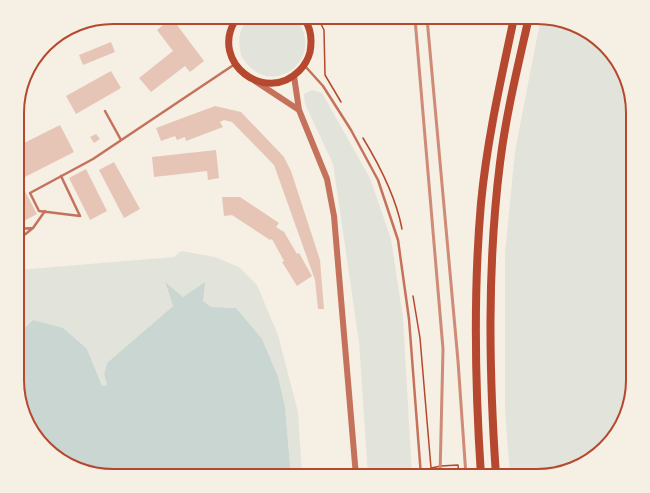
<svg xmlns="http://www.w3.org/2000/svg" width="650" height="493" font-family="'Open Sans',sans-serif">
  <rect width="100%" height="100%" fill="#f6efe4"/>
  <!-- green -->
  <path fill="#e2e4dc" d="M541,17L574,24L600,41L623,71L633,113V387L626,417L609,443L579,466L537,476H510L505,410V253L515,151Z
    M247,20H297C325,58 276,96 248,65C244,61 240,55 240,49C238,38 240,29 247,20Z
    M312,90L322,93L370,178L391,239L403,318L412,476H368L359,342L333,164L305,104L304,94Z
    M181,251L215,257L239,267L257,285L278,335L298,412L302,476H291L285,407L236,308L211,307L203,301L183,297L165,283L173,306L107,363L104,374L107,385L102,387L87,349L33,320L17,335V270L174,257Z"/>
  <!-- water -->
  <path fill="#c9d6d2" d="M165,282L183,297L205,282L203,301L211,307L236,308L262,339L278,377L285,407L291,476H107L76,469L50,452L27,423L17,387V335L33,320L63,328L87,349L102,386L107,385L104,374L107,363L173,306Z"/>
  <!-- building -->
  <path fill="#e6c5b7" d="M168,21H174L204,61L190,72L185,66L151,92L139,78L173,51L157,30Z
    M111,42L115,52L83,65L79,55Z
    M111,71L121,88L76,114L66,96Z
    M215,106L241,112L284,157L291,171L320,260L324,309H318L315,280L274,165L232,122L224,120L220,122L223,127L186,141L185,137L177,140L175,136L161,141L156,128Z
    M60,125L74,152L19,180L37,214L20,223L18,220V146Z
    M96,134L100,139L94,143L90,137Z
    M216,150L219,178L208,180L207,171L154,177L152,157Z
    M114,162L140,209L124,218L99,170Z
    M86,169L107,211L90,220L69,178Z
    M222,197H240L279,223L276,227L284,232L297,254L299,253L312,276L297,286L282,262L284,261L272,239L270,240L232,215L224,216Z"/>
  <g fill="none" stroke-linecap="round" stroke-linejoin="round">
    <!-- path -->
    <path stroke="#b5482f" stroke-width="1.5" d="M319,20L324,30L325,75L341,102
      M363,138C380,166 396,197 402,229
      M413,296L420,338L431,468L441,466L458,465L459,476"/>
    <!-- service -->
    <path stroke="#c5725c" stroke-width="2.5" d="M305,66L323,86L351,130L378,180L398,240L409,319L421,476
      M105,111L121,140
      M61,176L80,216L39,211L30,193L93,159L235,64
      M18,229L33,228L45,211
      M18,240L33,228"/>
    <!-- tertiary -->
    <path stroke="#c5725c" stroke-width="6" d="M294,76L299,110L327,179L334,216L356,476
      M255,81L299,110"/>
    <!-- secondary -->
    <path stroke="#b5482f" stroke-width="7" d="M235,21C210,62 265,105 299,71C305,65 308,60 310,52C312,41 311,29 305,20"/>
    <!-- primary -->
    <path stroke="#b5482f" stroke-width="8" d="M481,476C475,385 473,294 481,203C487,140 501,79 514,18
      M496,476C489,372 487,267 500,163C506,114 518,66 529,17"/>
    <!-- rail -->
    <path stroke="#cf8b77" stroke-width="3" d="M427,18L458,361L466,476
      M415,19L443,349L440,476"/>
  </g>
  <!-- crop -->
  <path d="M0 0H650V493H0ZM113 24H537A89 89 0 0 1 626 113V380A89 89 0 0 1 537 469H113A89 89 0 0 1 24 380V113A89 89 0 0 1 113 24Z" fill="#f6efe4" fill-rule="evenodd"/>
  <path fill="none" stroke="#b5482f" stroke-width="2" d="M113 24H537A89 89 0 0 1 626 113V380A89 89 0 0 1 537 469H113A89 89 0 0 1 24 380V113A89 89 0 0 1 113 24Z"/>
</svg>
